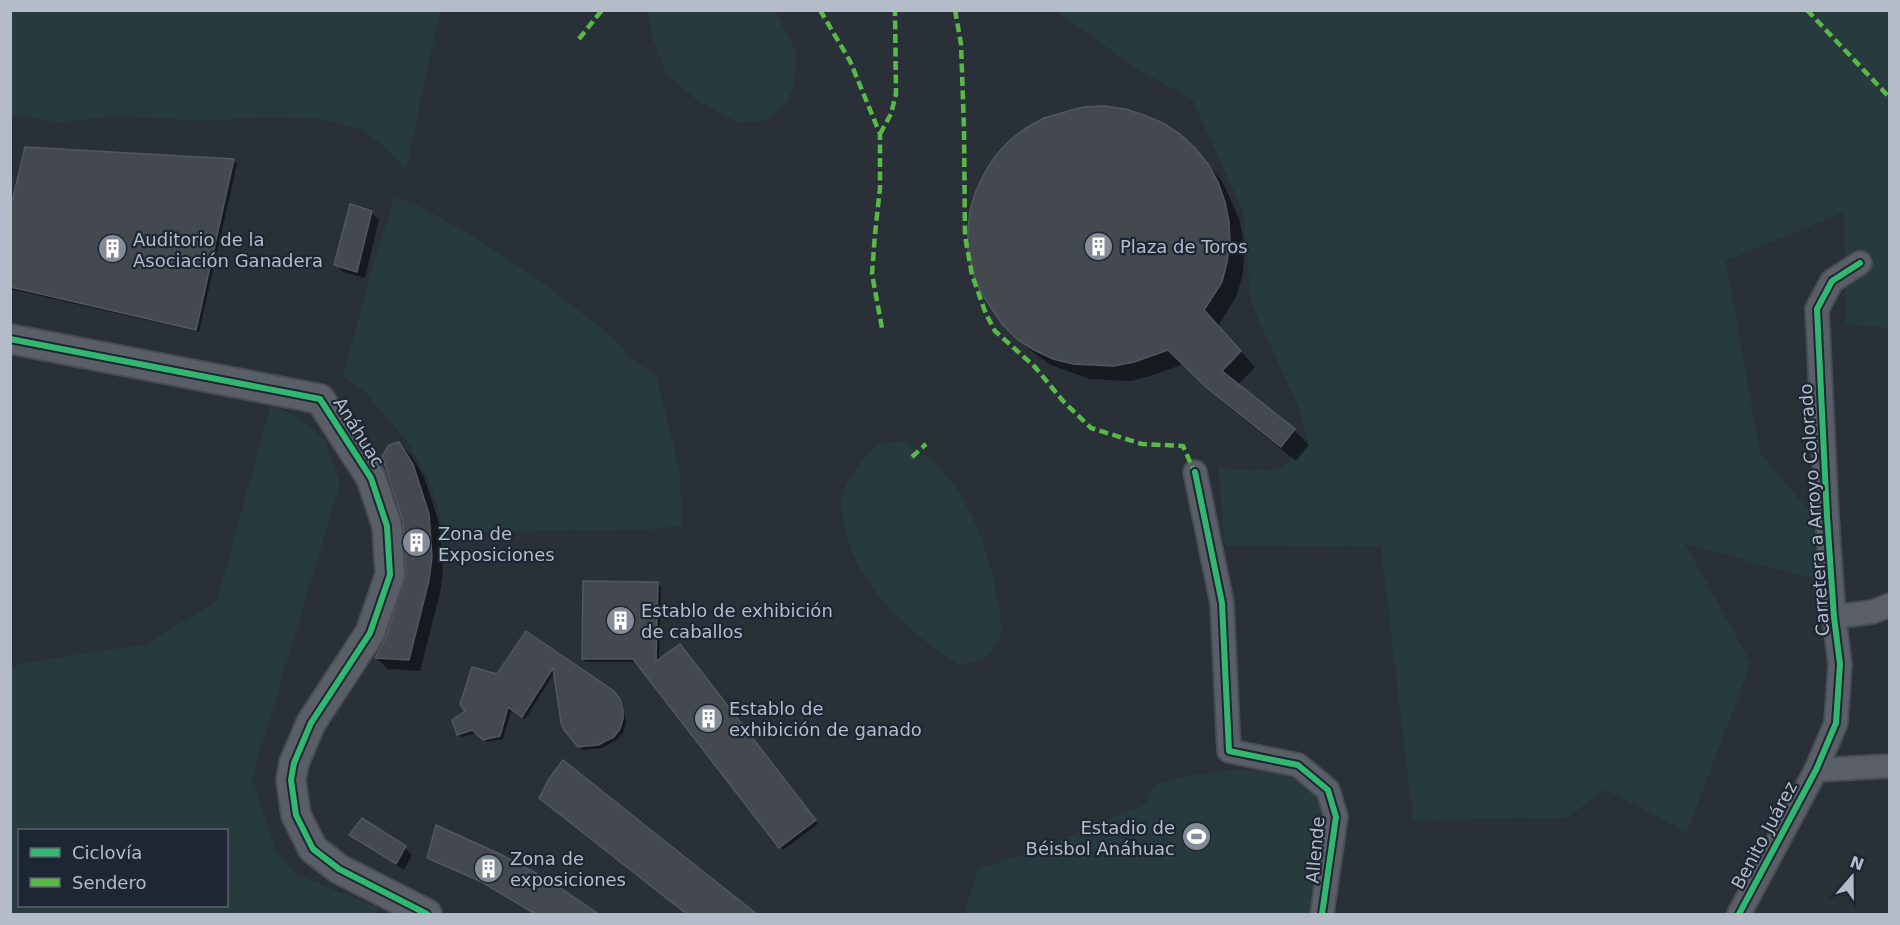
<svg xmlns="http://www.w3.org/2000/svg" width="1900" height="925" font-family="'DejaVu Sans',sans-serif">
  <rect width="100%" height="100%" fill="#2a3038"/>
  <!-- green -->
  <path fill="#273a3e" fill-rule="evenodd" d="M10,11L11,10L440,11L406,170L390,152L364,130L320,119L269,117L205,121L119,116L59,122L11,114Z
    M648,11H775L796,52L795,84L785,106L764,121L737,122L698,101L667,75L653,39Z
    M1056,11H1889V328L1846,324L1844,212L1726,261L1760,453L1816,519L1822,581L1685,544L1751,663L1687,832L1606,790L1566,818L1413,820L1381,547L1225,545L1218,467L1252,471L1282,468L1308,443L1301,413L1251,303L1243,211L1192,99L1140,71Z
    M395,196L421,207L476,238L534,276L610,335L634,361L656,375L680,472L682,526L652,529L445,533L432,488L409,444L364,391L343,377L372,268Z
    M271,404L300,418L324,439L340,484L252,778L276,851L296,874L379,908L376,914H11V667L24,663L146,644L217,601ZM20,830H226V906H20Z
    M904,441L913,446L912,457L926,455C967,489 988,546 997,597C1000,612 1004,629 998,643C991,658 974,662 960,666C909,632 854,586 844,522C843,517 841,510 841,504C844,480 860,462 876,445Z
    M1237,770L1268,771L1295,779L1317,794L1329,826L1312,914H964L978,869L1039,849L1146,804C1147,798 1148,791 1153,787C1166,776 1218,772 1237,770Z"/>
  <!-- shadow -->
  <path fill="#0007" d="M1194,149L1222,181L1239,218L1243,238L1244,258L1242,278L1236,297L1218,326L1255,367L1238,385L1294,430L1309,445L1296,461L1224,403L1184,364L1150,376L1130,381L1089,379L1051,365L1034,353L1019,339Z
    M233,161L237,164L199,332L10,289V215Z
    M371,212L379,220L365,278L343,272L336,264Z
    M399,444L411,455L424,477L440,526L443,569L440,593L420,671L388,669L376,658L387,639L408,575Z
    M657,584L661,587L659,660L683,649L818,824L783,850L637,662H586L583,659Z
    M526,633L617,696L623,704L626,723L623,733L617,740L602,748L582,750L579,746L555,672L525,719L512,709L503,739L487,742L477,733L461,737L458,734L467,711L497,676Z
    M351,834L405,848L412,855L404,870L358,842Z
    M429,857L546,880L487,884L432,861Z"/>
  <!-- building -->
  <path fill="#444950" stroke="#52575f" stroke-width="1.5" d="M1104,106L1125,109L1144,115L1163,123L1180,134L1195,148L1208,164L1218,182L1225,202L1229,222L1230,242L1227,262L1222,282L1204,310L1241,351L1222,371L1295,429L1281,447L1207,388L1168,350L1134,362L1114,366L1073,364L1053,359L1034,350L1017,339L1002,324L980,291L972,271L968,251V231L970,210L976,191L985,172L996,155L1010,140L1026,128L1044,118L1083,107Z
    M25,147L234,159L196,330L10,287V210Z
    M350,204L372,211L357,272L334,265Z
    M399,442L413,464L429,514L432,557L429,580L409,660L375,658L386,638L406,574L403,521L382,456L389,445Z
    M583,581L658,582L656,661L680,644L816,820L779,848L633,659H582Z
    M526,631L614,691L620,699L623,709V719L620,729L614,737L598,745L578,747L564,730L561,723L553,668L522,717L508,707L500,736L483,740L472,730L457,735L452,720L465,711L460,704L472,667L497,674Z
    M563,760L642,823L758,915H688L539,798L549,779Z
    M362,818L406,846L396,864L349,835Z
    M436,825L500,854L547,879L600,915H537L482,882L427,858Z"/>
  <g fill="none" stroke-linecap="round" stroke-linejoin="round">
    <defs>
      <path id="minor" d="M1195,472L1222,603L1229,751L1298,765L1328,790L1336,817L1322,914
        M1834,617L1872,612L1890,605
        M1816,770L1890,766
        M1739,914L1816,770L1836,723L1840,664L1834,617L1827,516L1817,309L1832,281L1860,263"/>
      <path id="tertiary" d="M10,339L320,399L371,478L387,526L390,575L370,633L311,723L294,763L291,780L296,815L313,849L339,869L427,914"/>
    </defs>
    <!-- minor casing -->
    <use href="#minor" stroke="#484c53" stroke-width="26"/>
    <!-- tertiary casing -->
    <use href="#tertiary" stroke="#484c53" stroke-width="32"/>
    <!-- minor -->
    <use href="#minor" stroke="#5a5e66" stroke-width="22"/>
    <!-- tertiary -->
    <use href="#tertiary" stroke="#5a5e66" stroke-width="28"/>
    <!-- quiet -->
    <path stroke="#58b947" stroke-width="4.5" stroke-dasharray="9 4.5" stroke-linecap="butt" d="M820,10L850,61L880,134V188L875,234L872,274L882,328
      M955,10L961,44L964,128L965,236L972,275L986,314L995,331L1035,367L1063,401L1091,428L1142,444L1183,446L1196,475
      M1807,10L1890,98
      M579,39L602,10
      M880,134L891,114L896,94L895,10
      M912,457L926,444"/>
    <defs>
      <path id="cycleway" d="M10,339L320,399L371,478L387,526L390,575L370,633L311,723L294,763L291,780L296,815L313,849L339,869L427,914
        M1195,472L1222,603L1229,751L1298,765L1328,790L1336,817L1322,914
        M1739,914L1816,770L1836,723L1840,664L1834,617L1827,516L1817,309L1832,281L1860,263"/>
    </defs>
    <!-- cycleway casing -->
    <use href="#cycleway" stroke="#1d2633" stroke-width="10"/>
    <!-- cycleway -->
    <use href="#cycleway" stroke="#33b770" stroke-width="6"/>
  </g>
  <!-- icons -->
  <defs>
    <symbol id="building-disc" viewBox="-11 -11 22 22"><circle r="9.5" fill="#848b96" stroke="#1d2633"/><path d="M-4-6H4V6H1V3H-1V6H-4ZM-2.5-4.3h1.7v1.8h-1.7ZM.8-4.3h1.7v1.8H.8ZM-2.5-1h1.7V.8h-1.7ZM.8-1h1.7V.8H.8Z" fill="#fff"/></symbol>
    <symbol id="stadium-disc" viewBox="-11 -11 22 22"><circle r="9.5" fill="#848b96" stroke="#1d2633"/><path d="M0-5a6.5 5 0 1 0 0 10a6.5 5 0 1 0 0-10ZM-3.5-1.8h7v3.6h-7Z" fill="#fff"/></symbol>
  </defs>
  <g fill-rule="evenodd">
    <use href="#building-disc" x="1082" y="230" width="33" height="33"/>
    <use href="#building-disc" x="96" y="232" width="33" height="33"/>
    <use href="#building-disc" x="400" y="526" width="33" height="33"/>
    <use href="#building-disc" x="604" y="604" width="33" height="33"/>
    <use href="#building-disc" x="692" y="702" width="33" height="33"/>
    <use href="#stadium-disc" x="1180" y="820" width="33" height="33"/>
    <use href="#building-disc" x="472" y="852" width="33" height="33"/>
  </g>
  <g text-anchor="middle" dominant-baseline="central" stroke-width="4.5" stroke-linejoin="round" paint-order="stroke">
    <!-- poi labels -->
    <g font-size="18" fill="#b4bcc9" stroke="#1d2633" text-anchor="start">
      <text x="133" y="239">Auditorio de la<tspan x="133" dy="21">Asociación Ganadera</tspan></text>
      <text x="1120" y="246">Plaza de Toros</text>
      <text x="438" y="533">Zona de<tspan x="438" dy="21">Exposiciones</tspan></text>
      <text x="641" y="610">Establo de exhibición<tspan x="641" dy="21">de caballos</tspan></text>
      <text x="729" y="708">Establo de<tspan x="729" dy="21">exhibición de ganado</tspan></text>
      <text x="1175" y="827" text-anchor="end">Estadio de<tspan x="1175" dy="21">Béisbol Anáhuac</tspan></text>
      <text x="510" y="858">Zona de<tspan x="510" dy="21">exposiciones</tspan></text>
    </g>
    <!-- street labels -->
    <g font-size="18" fill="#b4bcc9" stroke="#1d2633">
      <text transform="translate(359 432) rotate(58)">Anáhuac</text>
      <text transform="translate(1814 510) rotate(-94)">Carretera a Arroyo Colorado</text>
      <text transform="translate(1764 835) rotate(-62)">Benito Juárez</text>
      <text transform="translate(1315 850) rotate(-85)">Allende</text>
    </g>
  </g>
  <!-- border -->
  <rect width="1900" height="925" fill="none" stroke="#b4bcc9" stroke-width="24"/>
  <!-- legend -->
  <rect x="18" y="829" width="210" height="78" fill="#1d2633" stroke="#59626f" stroke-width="1.5"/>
  <rect x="30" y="848" width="30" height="9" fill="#33b770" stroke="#59626f" stroke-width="1.5"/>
  <text x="72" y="859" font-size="18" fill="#b4bcc9">Ciclovía</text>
  <rect x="30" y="878" width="30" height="9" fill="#58b947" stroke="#59626f" stroke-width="1.5"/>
  <text x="72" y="889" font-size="18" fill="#b4bcc9">Sendero</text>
  <!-- north arrow -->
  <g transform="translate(1852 877) rotate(20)" stroke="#1d2633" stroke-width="4.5" paint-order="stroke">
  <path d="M0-4.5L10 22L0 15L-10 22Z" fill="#b4bcc9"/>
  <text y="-9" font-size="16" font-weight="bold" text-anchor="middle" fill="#b4bcc9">N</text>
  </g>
</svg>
